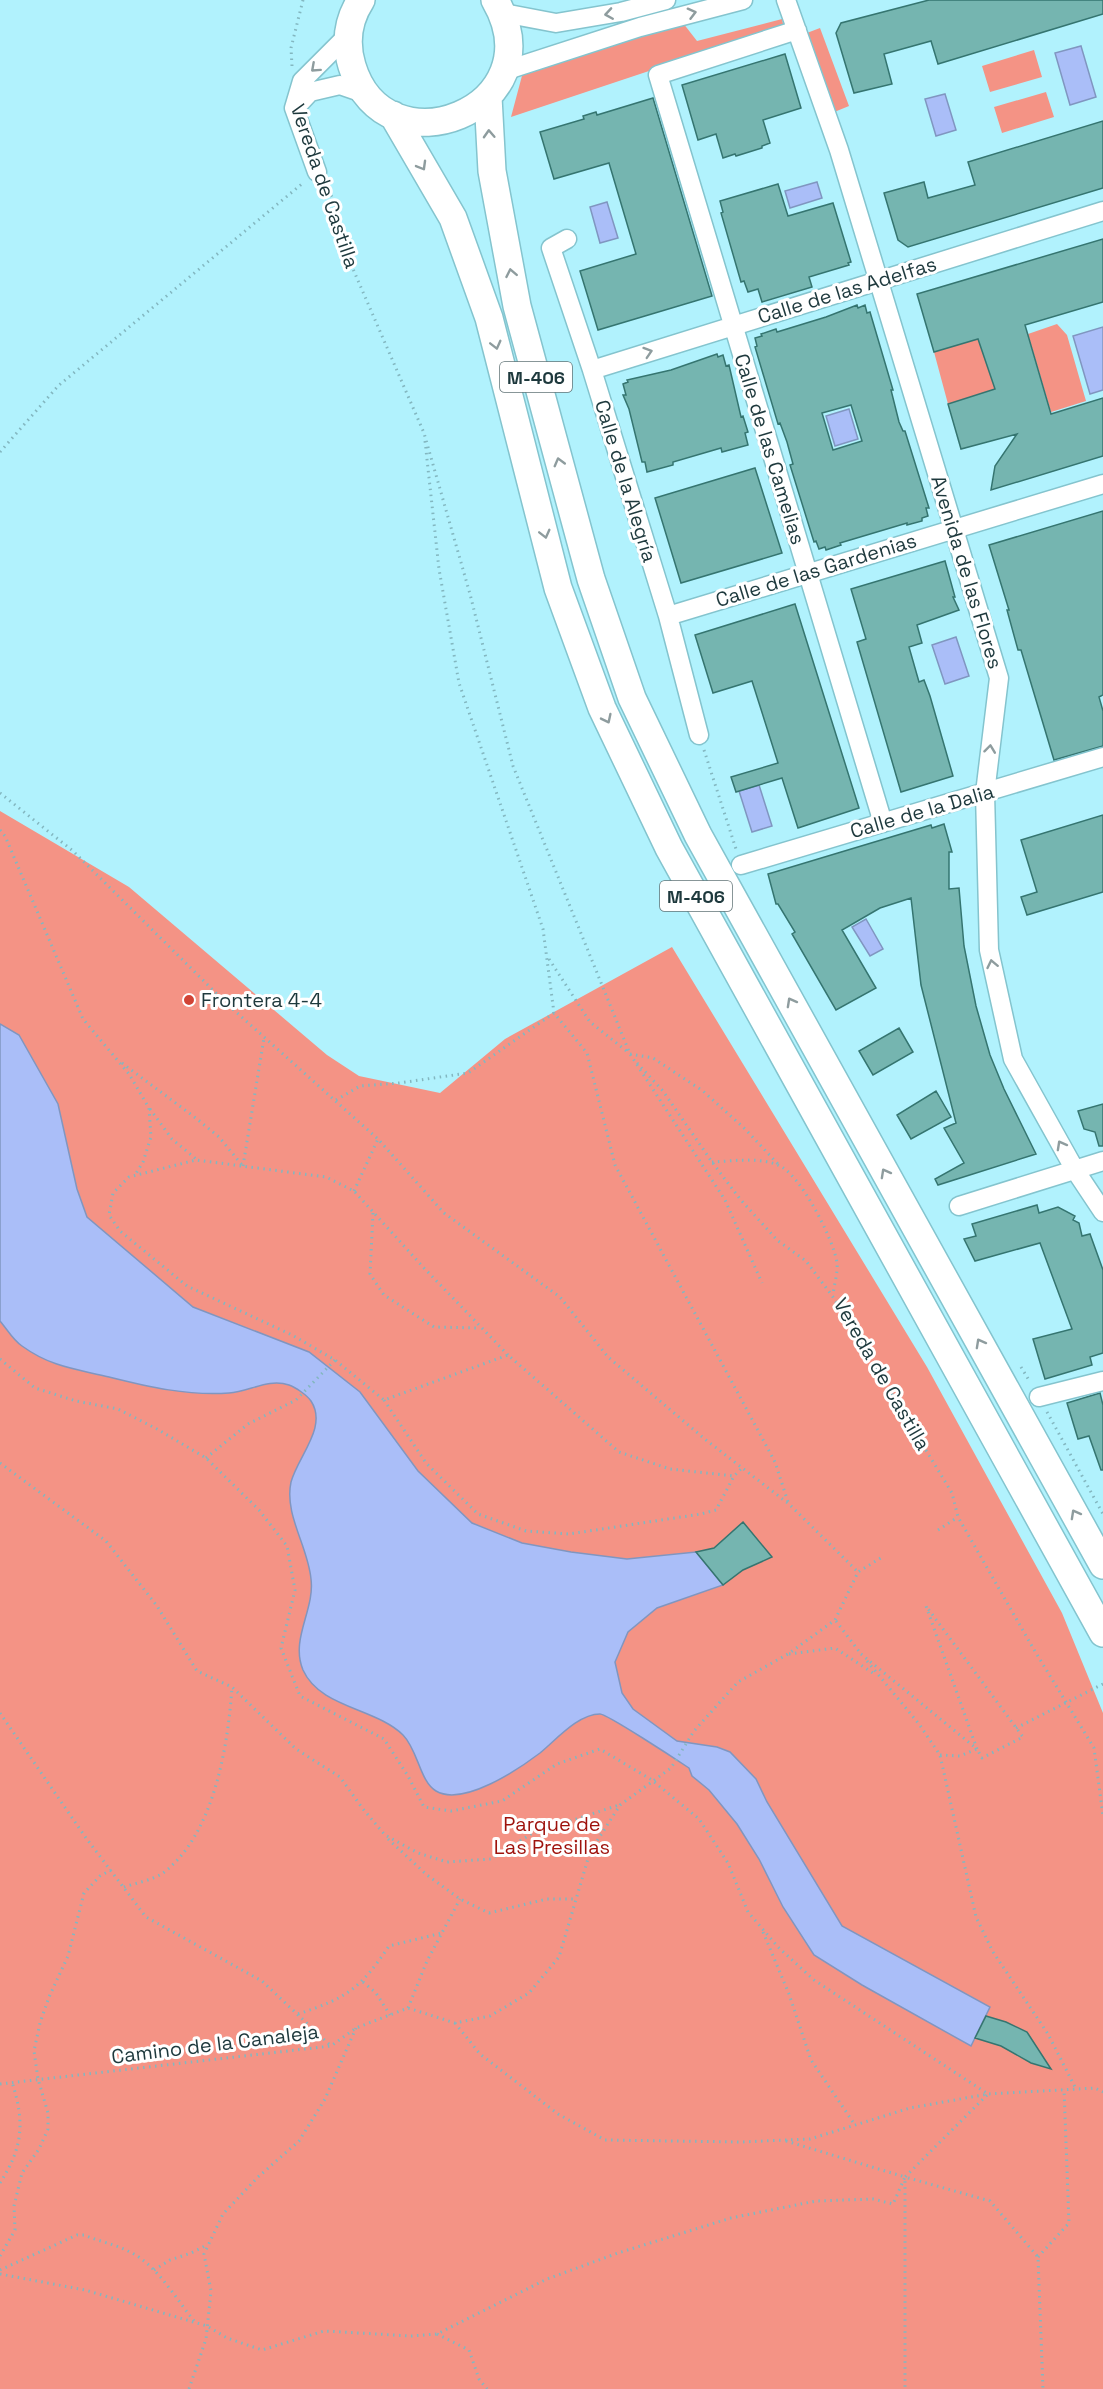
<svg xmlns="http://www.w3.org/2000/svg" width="1103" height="2389" font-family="'Space Grotesk',sans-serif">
  <rect width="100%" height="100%" fill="#b1f2fd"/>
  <!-- green -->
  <path fill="#f49385" d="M782,19L784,28L688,58L511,117L523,72L683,23L697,41Z
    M820,28L849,106L827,115L799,36Z
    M1034,50L1042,77L990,92L982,66Z
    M1046,92L1054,117L1002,133L994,107Z
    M1057,324L1067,335L1086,401L1051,412L1028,334Z
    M978,339L995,389L948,404L934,352Z
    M0,811L129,887L327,1055L359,1076L440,1093L505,1039L672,947L927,1367L1062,1613L1103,1713V2389H0Z"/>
  <!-- water -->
  <path fill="#aabef8" stroke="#8096c0" stroke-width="1.5" d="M1081,46L1096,97L1070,105L1055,53Z
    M945,94L956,130L936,136L925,99Z
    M817,182L822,198L790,208L785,191Z
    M607,202L618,238L600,243L590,207Z
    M1103,327V390L1090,394L1073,336Z
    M849,409L858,439L835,446L826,416Z
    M956,637L969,676L945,684L932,645Z
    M759,785L772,826L752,832L739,791Z
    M866,919L883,949L870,956L852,927Z
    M0,1024L19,1035L58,1104L77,1189L87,1217L193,1307L309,1352L360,1392L418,1471L472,1523L522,1543L571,1552L627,1559L696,1552L723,1585L657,1608L628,1632L615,1662L622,1693L633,1709L677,1741L717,1747L730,1752L756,1779L767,1802L842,1926L990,2007L971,2046L862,1985L814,1955L783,1907L759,1859L737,1824L709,1790L692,1776L689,1768C677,1760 607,1714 600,1714C578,1714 556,1740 540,1753C519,1769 463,1807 436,1791C420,1782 418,1750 403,1735C376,1708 320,1708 303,1670C290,1639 315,1610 311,1579C308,1546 284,1515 291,1482C298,1456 328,1427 311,1401C307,1395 295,1387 289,1385C268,1378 249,1392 229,1393C188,1396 149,1387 109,1377C76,1369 51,1367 22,1346C13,1340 7,1329 0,1321Z"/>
  <!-- building -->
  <path fill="#75b5b0" stroke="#357570" stroke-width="1.5" fill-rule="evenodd" d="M929,0H1103V14L938,64L931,41L884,54L892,84L854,93L836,33L841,23Z
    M785,54L801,108L763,120L770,143L762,146V148L736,156L735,154L723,158L716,134L698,140L682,85Z
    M653,98L712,296L598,330L580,271L636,254L609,163L554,179L540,132L584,119L583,116L596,112L597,115Z
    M1103,121V188L908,247L898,240L884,193L924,182L928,198L975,185L968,162Z
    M778,184L788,216L833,203L851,262L848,263L849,265L809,277L812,287L762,302L758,289L748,292L744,281L741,282L721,213L723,212L720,201Z
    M1103,239V302L1025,325L1051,414L1103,398V456L991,490L995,466L1017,434L961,449L948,404L995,389L978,339L934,352L917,294Z
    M857,305L858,308L865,305L867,313L870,312L893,390H891L899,422L903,431H905L929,508H926L928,516L922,518V521L907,525V523L840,543L841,545L826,550L825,547L819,549L816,541L814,542L790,465L793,464L787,442L780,423L778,424L755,347L757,346L755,338L762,336L761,334L776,329L777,332L826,317ZM851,405L862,441L833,450L822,413Z
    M717,354L718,357L723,355L726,366L729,365L741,417L743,416L748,432L745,433L748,445L722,452L721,448L673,462V465L647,472L645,462H642L629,409L623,395H626L623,384L628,382L627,380L671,370Z
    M755,468L782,553L681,583L655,498Z
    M1103,511V695L1099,697L1103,711V746L1054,760L1021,650H1018L1007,610H1009L989,545Z
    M945,561L955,597H953L959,610L917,625L922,643L909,647L919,682L924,680L930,696L953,776L901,792L857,642L866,639L851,589Z
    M795,604L859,808L798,828L782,778L736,792L731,777L778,763L752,681L713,693L695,635Z
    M1103,815V892L1027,915L1021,897L1037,892L1021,840Z
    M944,824L952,852H949V889L959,888L964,946L976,1006L990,1055L1004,1089L1036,1154L938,1185L935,1179L964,1163L944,1128L956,1123L921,985L911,898L880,908L842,930L876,988L836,1010L792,934L795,932L778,904H776L768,874L931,825L932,828Z
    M899,1028L913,1052L873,1075L859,1051Z
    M936,1091L951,1117L911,1139L897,1115Z
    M1103,1104V1146H1099L1095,1132L1084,1129L1078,1111Z
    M1037,1205L1039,1213L1058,1207L1075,1216L1073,1220L1079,1223L1082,1236L1090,1234L1103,1270V1353L1090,1357L1092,1365L1045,1379L1033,1339L1072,1329L1040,1243L975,1261L964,1239L976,1236L972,1224Z
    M1100,1393L1103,1405V1470H1101L1089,1436L1078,1439L1067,1403Z
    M743,1522L772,1557L743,1570L723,1585L696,1552L714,1548Z
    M986,2016L1006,2022L1027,2032L1051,2069L1031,2063L1001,2046L975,2038Z"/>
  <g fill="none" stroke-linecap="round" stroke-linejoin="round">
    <defs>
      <path id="minor" d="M786,0L839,150L999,678L985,793L989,950L1013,1059L1075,1170L1103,1212
        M503,13L556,23L621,12L666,0
        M797,30L658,75L883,823
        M504,71L640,27L743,0
        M296,107L310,92L340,85L366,94
        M294,108L302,81L348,35
        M294,108L317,172
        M567,239L551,248L592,370L668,616L699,735
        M592,370L1103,211
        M668,616L1103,484
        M741,865L1103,757
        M959,1206L1103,1161
        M1039,1397L1103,1381"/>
      <path id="highway" d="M361,0C348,20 345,43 352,66C385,176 558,109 495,0
        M488,97L492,171L517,306L591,579L632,698L698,835L1103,1565
        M393,115L453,218L489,318L558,588L602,708L669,848L1103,1633"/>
    </defs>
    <!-- minor casing -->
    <use href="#minor" stroke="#84c4ce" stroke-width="21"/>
    <!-- highway casing -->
    <use href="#highway" stroke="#84c4ce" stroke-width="30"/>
    <!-- path -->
    <path stroke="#83b7c0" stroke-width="3" stroke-dasharray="1.5 4.5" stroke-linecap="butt" d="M292,66L291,48L303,0
      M325,185L336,204L353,269L424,433L470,594L513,766L630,1054L725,1200L762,1283
      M425,441L439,569L459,683L543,929L554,1013L587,1053L615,1165L775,1462L788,1502
      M0,452L58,386L303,183
      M704,750L736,849
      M0,793L73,851L225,1002L378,1139L444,1213L560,1297L608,1357L706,1440L789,1504L858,1572
      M0,830L5,836L83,1019L129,1074L149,1108L151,1137L143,1162L135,1175
      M549,959L590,1022L629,1053
      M630,1054L653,1058L703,1091L745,1129L779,1165
      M122,1063L197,1119L219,1137L242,1165
      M637,1063L663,1091L712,1162L740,1199L777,1240L806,1261L833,1297L952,1493L958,1517L1033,1648L1094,1748L1103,1816
      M336,1100L360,1086L399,1083L468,1073L554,1013
      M150,1109L172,1139L196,1159
      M712,1162C733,1161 758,1157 778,1165C800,1173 834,1240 837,1263C838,1273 834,1285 833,1295
      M243,1166L264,1038
      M354,1191L378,1139
      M373,1213L370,1274L384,1295L434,1327L480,1328
      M508,1355L424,1268L354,1191L326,1177L196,1160L129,1177L113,1193L109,1215L120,1231L187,1286L292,1335L335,1360L384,1400L508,1355L619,1452L670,1469L734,1476L742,1468
      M0,1359L35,1388L76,1401L118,1409L157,1429L206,1458L259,1510L287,1546L295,1590L281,1648L300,1696L384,1739L408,1776L424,1807L451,1811L502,1801L557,1764L600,1749L652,1780L699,1819L728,1863L748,1912L778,1947L814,1980L988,2094L905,2177V2389
      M1021,1367L1030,1382
      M384,1400L426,1463L478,1514L526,1531L569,1534L701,1514L716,1510L734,1476
      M1047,1412L1103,1514
      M206,1458L248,1424L296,1400L335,1360
      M0,1463L106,1541L157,1606L197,1671L232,1687L296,1749L340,1777L363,1809L385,1835L418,1853L447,1862L491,1859L531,1834L619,1805
      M938,1530L958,1517
      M836,1621L861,1654
      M789,1654L835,1648L876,1675
      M861,1654L977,1749L926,1606L1023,1737L982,1758L977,1749L960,1756L940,1755
      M867,1661L919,1724L940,1755L976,1917L993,1952L1048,2034L1076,2089
      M0,1713L86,1838L146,1917L262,1981L331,2046
      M388,1839L427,1875L460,1899L489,1913L547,1899H576
      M124,1887C136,1883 153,1880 163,1873C214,1835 228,1746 232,1687
      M763,1932L789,1994L811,2060L855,2125
      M363,1982L376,1993L390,2015
      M408,2008L427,1961L460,1899
      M298,2014C347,1998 360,1989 389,1946L442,1933
      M455,2023L480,2054L558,2114L605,2140L741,2142L810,2139L910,2108L988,2094L1095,2088L1103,2092
      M0,2084L331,2046L356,2028L408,2008L455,2023L490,2016L529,1993L559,1957L590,1852L620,1805L671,1768L694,1731L738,1682L788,1654L835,1620L858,1572L884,1556
      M786,2141L905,2177
      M0,2183C23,2147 25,2123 12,2082
      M0,2256L15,2230L14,2206L22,2173L39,2149L48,2129V2113L38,2079L34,2051L40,2023L49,1997L68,1956L84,1893L100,1876L111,1870
      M1038,2257L1069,2223L1064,2089
      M0,2270L77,2235H84C98,2241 114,2244 128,2251C157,2264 175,2298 195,2322
      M154,2270L170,2260L191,2253L207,2245
      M0,2274L85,2290L207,2326L227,2338L262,2350L324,2331L411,2336L437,2334L547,2279L618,2253L731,2218L816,2201L873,2199L893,2204L905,2177L990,2201L1038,2257L1043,2389
      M437,2334L469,2350L479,2379L487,2389
      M189,2389L206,2339L211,2291L204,2254L223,2214L258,2177L299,2141L325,2099L356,2028"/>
    <!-- minor -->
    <use href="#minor" stroke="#fff" stroke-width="18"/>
    <!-- highway -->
    <use href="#highway" stroke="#fff" stroke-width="27"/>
    <!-- path-bridge -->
    <path stroke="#83b7c0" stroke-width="3" stroke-dasharray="1.5 4.5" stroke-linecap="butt" d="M1016,1728L1103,1684"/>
  </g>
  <!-- one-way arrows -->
  <defs><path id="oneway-chevron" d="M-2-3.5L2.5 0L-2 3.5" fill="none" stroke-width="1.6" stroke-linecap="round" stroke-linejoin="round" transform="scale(1.5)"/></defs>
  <g stroke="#8e9c9e">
    <use href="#oneway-chevron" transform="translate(692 13) rotate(-15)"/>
    <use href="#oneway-chevron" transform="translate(609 14) rotate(171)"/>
    <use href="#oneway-chevron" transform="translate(315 68) rotate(138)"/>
    <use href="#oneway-chevron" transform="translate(489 134) rotate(-93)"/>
    <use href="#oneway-chevron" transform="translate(422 166) rotate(60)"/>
    <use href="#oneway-chevron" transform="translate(511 273) rotate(-101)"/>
    <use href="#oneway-chevron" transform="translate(496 345) rotate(76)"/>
    <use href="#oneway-chevron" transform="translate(648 352) rotate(-18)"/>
    <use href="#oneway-chevron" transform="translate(559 462) rotate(-105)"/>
    <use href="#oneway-chevron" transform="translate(545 534) rotate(76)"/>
    <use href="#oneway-chevron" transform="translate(607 719) rotate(64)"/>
    <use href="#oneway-chevron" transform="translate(990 749) rotate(-83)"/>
    <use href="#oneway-chevron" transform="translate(992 964) rotate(-102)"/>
    <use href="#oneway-chevron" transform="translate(791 1002) rotate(-119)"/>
    <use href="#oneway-chevron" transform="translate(1061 1145) rotate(-119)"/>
    <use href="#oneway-chevron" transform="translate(885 1173) rotate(-119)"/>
    <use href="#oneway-chevron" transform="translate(980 1343) rotate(-119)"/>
    <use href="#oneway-chevron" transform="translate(1075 1514) rotate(-119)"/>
  </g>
  <!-- markers -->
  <circle fill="#d14436" stroke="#fff" stroke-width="2" cx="189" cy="1000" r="6"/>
  <g text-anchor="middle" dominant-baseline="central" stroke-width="6" stroke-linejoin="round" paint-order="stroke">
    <!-- shield labels -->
    <g fill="#fff" stroke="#627477" stroke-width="1.5">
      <rect x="500" y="362" width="72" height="30" rx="4.5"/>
      <rect x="660" y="881" width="72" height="30" rx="4.5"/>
    </g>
    <g font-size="18" font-weight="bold" fill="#1e393d">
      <text x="536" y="377">M-406</text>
      <text x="696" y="896">M-406</text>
    </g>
    <!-- street labels -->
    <g font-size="20" fill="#1e393d" stroke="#fff">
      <text transform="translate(325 186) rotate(71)">Vereda de Castilla</text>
      <text transform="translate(847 290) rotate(-17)">Calle de las Adelfas</text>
      <text transform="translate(770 449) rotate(73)">Calle de las Camelias</text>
      <text transform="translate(626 481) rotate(73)">Calle de la Alegría</text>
      <text transform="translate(816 570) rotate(-17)">Calle de las Gardenias</text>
      <text transform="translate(967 572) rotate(73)">Avenida de las Flores</text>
      <text transform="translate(922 811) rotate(-16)">Calle de la Dalia</text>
      <text transform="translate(882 1374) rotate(60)">Vereda de Castilla</text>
      <text transform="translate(215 2044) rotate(-7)">Camino de la Canaleja</text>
    </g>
    <!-- poi labels -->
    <g font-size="20" fill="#1e393d" stroke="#fff" text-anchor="start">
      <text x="201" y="1000">Frontera 4-4</text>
    </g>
    <!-- park labels -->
    <g font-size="20" fill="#9e120c" stroke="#fff">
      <text x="552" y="1824">Parque de<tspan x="552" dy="23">Las Presillas</tspan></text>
    </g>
  </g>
</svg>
